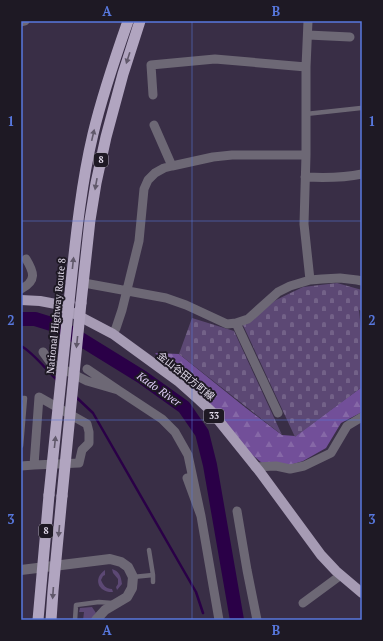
<svg xmlns="http://www.w3.org/2000/svg" width="383" height="641" font-family="'PT Serif','Noto Sans JP',serif">
  <defs>
    <pattern id="forest-firs" width="22" height="20" patternUnits="userSpaceOnUse"><rect width="22" height="20" fill="#724f99"/><path d="M5 1l3.5 6h-7zM16 11l3.5 6h-7z" fill="#8668a7"/></pattern>
    <pattern id="cemetery-stones" width="16" height="16" patternUnits="userSpaceOnUse"><rect width="16" height="16" fill="#5c4874"/><path d="M2 7V4a2 2 0 0 1 4 0v3zM10 15v-3a2 2 0 0 1 4 0v3z" fill="#736288"/></pattern>
  </defs>
  <rect width="100%" height="100%" fill="#392e46"/>
  <!-- green -->
  <path fill="#5c4874" d="M112,569C119,571 121,576 122,584L117,590L116,587L118,584V579L113,573Z
    M105,570V575L103,576L101,580C103,585 106,589 112,589L113,592C99,593 92,579 105,570Z
    M92,607L96,613L91,620H83L84,612H79L80,608Z"/>
  <!-- forest -->
  <path fill="url(#forest-firs)" d="M155,353L179,354L246,408L282,435L295,436L362,387V412L341,423L326,448L303,461L287,466L262,463L244,448L212,406Z"/>
  <!-- cemetery -->
  <path fill="url(#cemetery-stones)" d="M337,283L362,290V311L359,310L362,340V387L295,437L243,325L276,300L303,287Z
    M192,318L234,331L282,435L179,354Z"/>
  <g fill="none" stroke-linecap="round" stroke-linejoin="round">
    <!-- stream -->
    <path stroke="#2a0047" stroke-width="2.5" d="M21,346C34,353 46,370 58,381
      M75,396L93,413L196,592L203,613"/>
    <!-- river -->
    <path stroke="#2a0047" stroke-width="14" d="M21,319H35L61,327L142,377L184,407L202,433L210,465L237,620"/>
    <!-- service -->
    <path stroke="#6d6875" stroke-width="4.5" d="M306,114L361,108
      M21,398H25L21,446
      M149,550L153,575
      M133,577L153,575V582
      M75,620L76,605L99,602L112,603"/>
    <!-- minor -->
    <path stroke="#6d6875" stroke-width="9" d="M308,21L306,67V155L304,224L310,280
      M21,22L25,21
      M308,35L350,37
      M153,95L151,65L215,59L306,67
      M154,125L172,166
      M305,177C325,178 343,178 362,174
      M84,283L166,298L186,305L227,324L236,323L248,319L278,292L290,286L310,280L322,279L340,278L357,280L362,281
      M21,289C37,281 34,272 26,259
      M236,323L278,413
      M113,334L116,328L122,310L139,241L144,189L148,180L155,173L164,168L172,166L213,157L232,155H306
      M43,352L51,363L87,381L118,390L87,369
      M118,390L162,419L175,432L188,455L201,516L187,478
      M21,466L34,465L79,463L82,450L89,443V432L87,424L39,397L34,465
      M255,467L276,466L290,469L304,466L331,453L347,426L362,417
      M237,511L247,570L257,620
      M201,516L219,620
      M303,603L341,575"/>
    <!-- tertiary -->
    <path stroke="#6d6875" stroke-width="10" d="M21,570L110,559L121,562L128,567L133,577L132,588L127,597L105,610L96,620"/>
    <!-- primary -->
    <path stroke="#a69bb4" stroke-width="10" d="M21,300L40,301L56,304L113,334L179,382L197,398L211,411L260,472L321,555L336,571L362,593"/>
    <!-- trunk -->
    <path stroke="#b1a5c0" stroke-width="11" d="M69,302C75,246 80,189 93,134C102,96 115,58 128,21
      M81,303L90,220L96,183L106,137L123,74L140,21
      M38,620L49,495
      M51,620L53,591L62,496"/>
    <!-- trunk-bridge -->
    <path stroke="#b1a5c0" stroke-width="11" d="M49,495L69,302
      M62,496L81,303"/>
  </g>
  <!-- one-way arrows -->
  <defs><path id="oneway-solid" d="M-6-.8H1V-3.2L6.5 0L1 3.2V.8H-6Z"/></defs>
  <g fill="#60586a">
    <use href="#oneway-solid" transform="translate(128 58) rotate(108)"/>
    <use href="#oneway-solid" transform="translate(93 135) rotate(-77)"/>
    <use href="#oneway-solid" transform="translate(96 184) rotate(100)"/>
    <use href="#oneway-solid" transform="translate(73 263) rotate(-84)"/>
    <use href="#oneway-solid" transform="translate(77 342) rotate(96)"/>
    <use href="#oneway-solid" transform="translate(55 442) rotate(-84)"/>
    <use href="#oneway-solid" transform="translate(59 531) rotate(95)"/>
    <use href="#oneway-solid" transform="translate(53 593) rotate(94)"/>
  </g>
  <!-- grid -->
  <path fill="none" stroke="#5878de" stroke-width="1" stroke-opacity="0.55" d="M192,21V620M21,221H362M21,420H362"/>
  <g text-anchor="middle" dominant-baseline="central" stroke-width="4" stroke-linejoin="round" paint-order="stroke">
    <!-- shield labels -->
    <g fill="#1e1924" stroke="#a7a1af" stroke-width="1">
      <rect x="94" y="153" width="14" height="14" rx="3"/>
      <rect x="204" y="409" width="20" height="14" rx="3"/>
      <rect x="39" y="524" width="14" height="14" rx="3"/>
    </g>
    <g font-size="9" font-weight="bold" fill="#e2dbeb">
      <text x="101" y="160">8</text>
      <text x="214" y="416">33</text>
      <text x="46" y="531">8</text>
    </g>
    <!-- street labels -->
    <g font-size="10" fill="#e2dbeb" stroke="#1e1924">
      <text transform="translate(56 316) rotate(-84)">National Highway Route 8</text>
      <text transform="translate(186 376) rotate(39)">金山谷田方町線</text>
    </g>
    <!-- water labels -->
    <g font-size="11" font-style="italic" fill="#e1cff9" stroke="#1e1924">
      <text transform="translate(159 389) rotate(35)">Kado River</text>
    </g>
  </g>
  <!-- border -->
  <rect width="383" height="641" fill="none" stroke="#1e1924" stroke-width="44"/>
  <rect x="22" y="22" width="339" height="597" fill="none" stroke="#5878de" stroke-width="1.5"/>
  <g font-size="13" text-anchor="middle" font-weight="bold" fill="#5878de">
    <text x="107" y="16">A</text>
    <text x="276" y="16">B</text>
    <text x="11" y="126">1</text>
    <text x="372" y="126">1</text>
    <text x="11" y="325">2</text>
    <text x="372" y="325">2</text>
    <text x="11" y="524">3</text>
    <text x="372" y="524">3</text>
    <text x="107" y="635">A</text>
    <text x="276" y="635">B</text>
  </g>
</svg>
